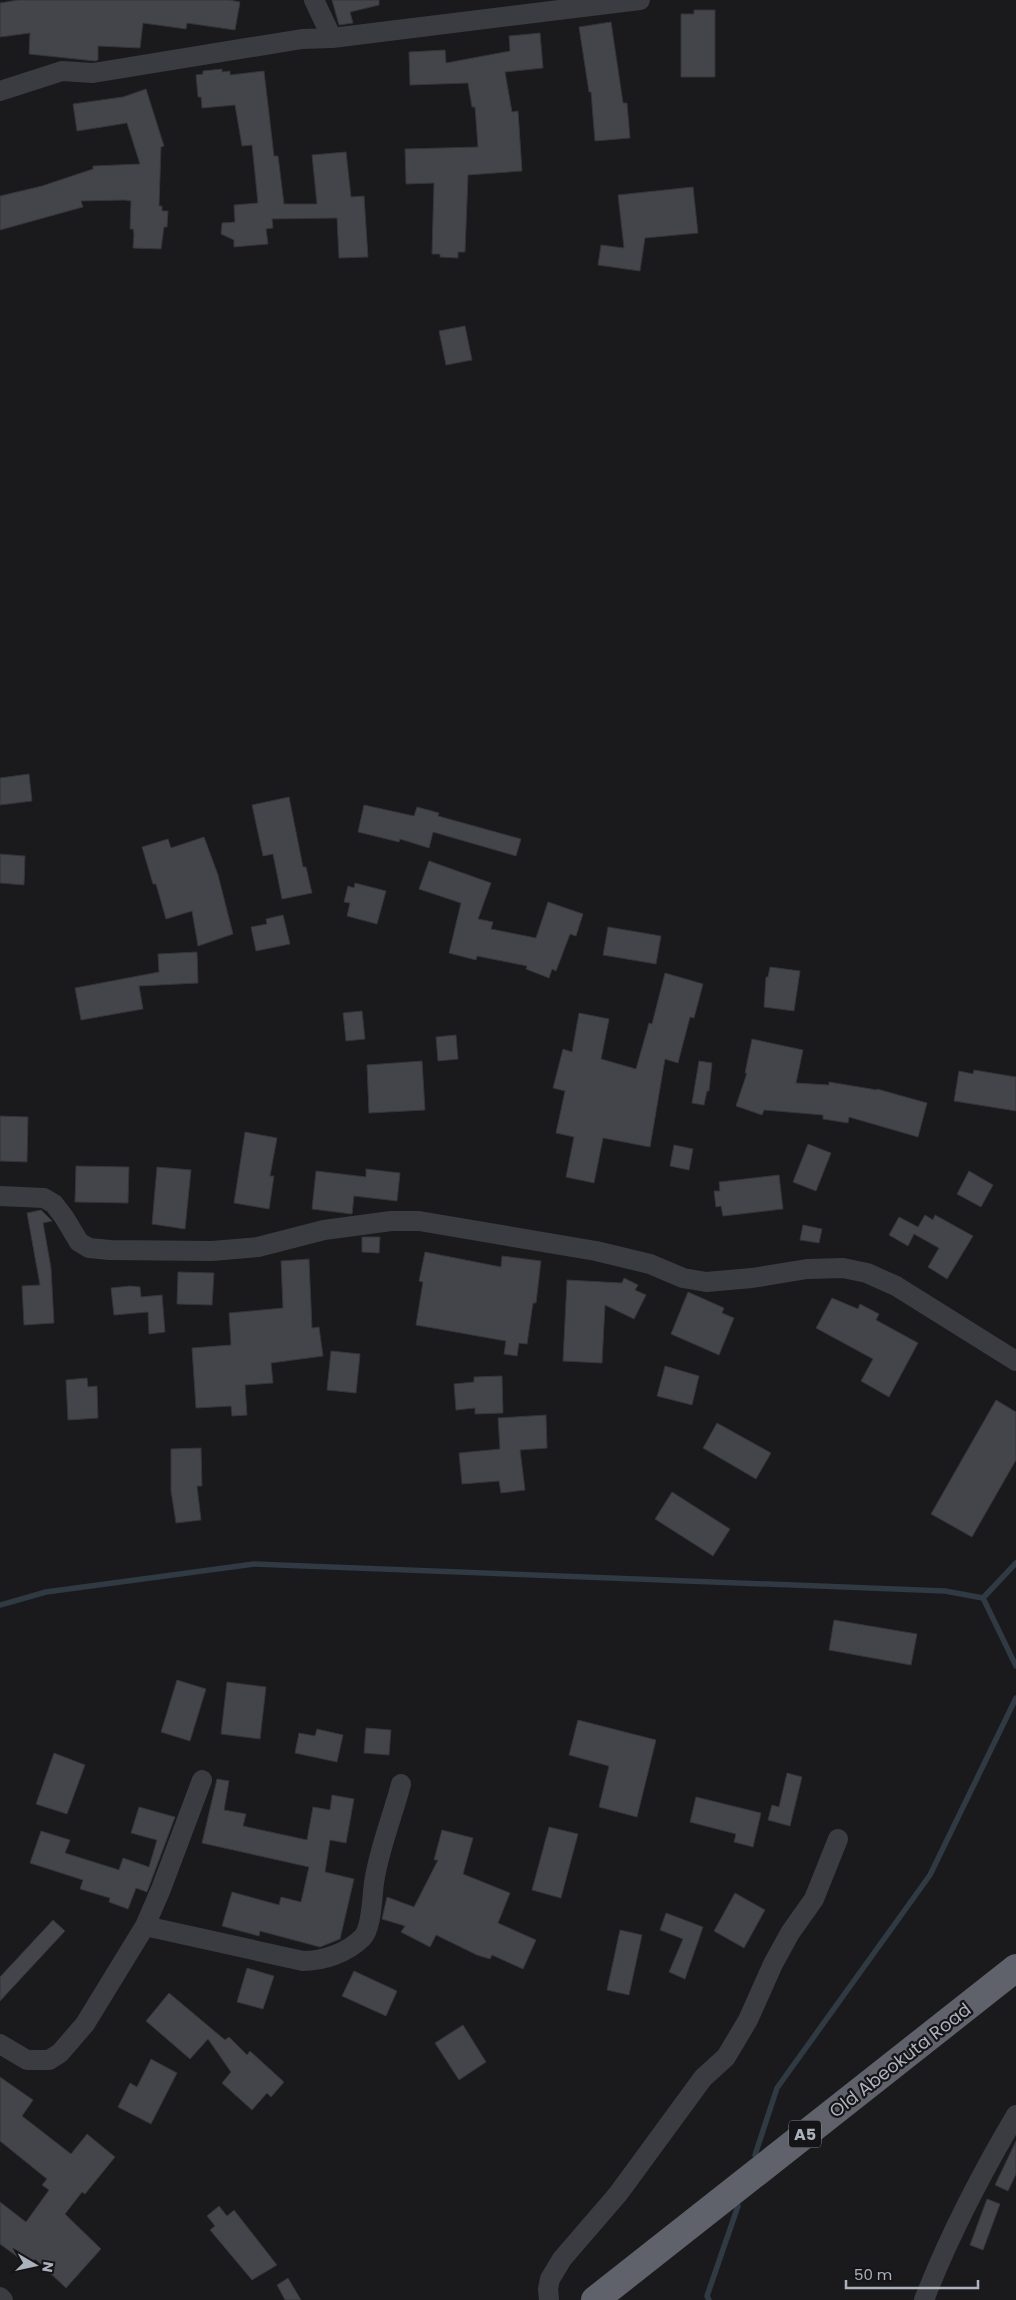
<svg xmlns="http://www.w3.org/2000/svg" width="1016" height="2300" font-family="Poppins,sans-serif">
  <rect width="100%" height="100%" fill="#1a1a1d"/>
  <g fill="none" stroke-linecap="round" stroke-linejoin="round">
    <!-- stream -->
    <path stroke="#2f3a42" stroke-width="5.5" d="M1016,1563L983,1598L1016,1666
      M0,1605L46,1592L254,1564L945,1591L983,1598
      M755,2155L777,2088L930,1875L1016,1698
      M709,2300L707,2296L738,2206"/>
  </g>
  <!-- building -->
  <path fill="#44454a" stroke="#343439" d="M18,0H230L240,2L235,30L187,23L186,29L143,23L140,48L98,46V60L95,61L29,54L30,33L0,37V3Z
    M332,0H379V5L350,12L353,23L339,25Z
    M694,10H715V77H681V14H694Z
    M611,22L623,103H627L630,138L595,141L591,92H589L579,27Z
    M540,33L543,68L505,72L512,112L518,111L522,171L468,175L465,252H458V258L440,257V254H432L434,183L406,184L405,149L478,147L475,107H472L468,83L410,85L409,52L445,50L446,63L510,51L509,36Z
    M222,69V72L230,71V75L264,71L274,156H278L284,204H317L312,155L346,152L351,197L364,196L368,257L339,258L337,218L272,219L273,228L266,229L268,244L234,247V240L221,234L222,223L235,222L234,205L258,203L252,145L242,146L235,105L202,108L201,97H198L196,75L203,74V71Z
    M146,89L164,146L161,147L159,206H162V211H168L167,227H164L161,249L133,248L134,234L133,229H130L131,201L125,200L81,201L83,207L0,230V196L42,186L93,169V166L140,164L127,123L77,131L73,104L123,97Z
    M693,187L698,233L645,238L640,271L598,265L601,245L624,248L618,195Z
    M465,326L472,360L446,365L439,331Z
    M29,774L32,801L0,805V778Z
    M289,797L303,867H306L312,893L282,899L273,854L263,856L252,805Z
    M364,805L414,816L417,807L439,813L438,816L521,839L516,856L433,832L429,848L400,839L399,842L358,832Z
    M204,837L218,875L233,934L198,946L192,911L166,919L156,884H153L142,847L168,839L171,848Z
    M0,854L25,856L24,885L0,883Z
    M429,861L491,883L478,919L493,922L491,929L536,938L548,902L583,914L576,936L570,934L556,971L552,969L549,978L526,969L527,966L477,956L476,960L449,953L461,903L419,889Z
    M355,883L386,891L377,924L347,916L350,903L344,902L348,886L354,888Z
    M283,915L290,944L256,951L251,927L267,924L266,919Z
    M608,927L661,936L656,964L603,955Z
    M197,952L198,983L139,986L143,1009L81,1020L75,988L159,972L158,954Z
    M770,967L800,971L794,1011L764,1007L766,977H768Z
    M665,973L703,984L694,1018L690,1017L678,1063L665,1059L650,1147L603,1138L594,1183L566,1177L574,1137L556,1133L565,1091L553,1088L563,1049L572,1052L579,1013L609,1019L601,1059L636,1069L649,1023L652,1024Z
    M362,1011L365,1039L346,1041L343,1013Z
    M456,1035L458,1059L438,1061L436,1037Z
    M752,1039L803,1050L796,1083L829,1085V1082L877,1090V1089L927,1103L918,1137L849,1117L848,1123L823,1119V1115L764,1110L762,1115L736,1106L747,1073H745Z
    M422,1061L425,1110L369,1113L367,1065Z
    M699,1061L712,1063L709,1091H707L704,1105L692,1103Z
    M974,1070L1016,1077V1111L954,1101L959,1071L973,1074Z
    M0,1116L28,1117L27,1162L0,1161Z
    M245,1132L277,1138L270,1176H274L269,1209L234,1203Z
    M808,1144L831,1153L816,1191L793,1182Z
    M674,1145L693,1149L689,1170L670,1166Z
    M76,1166L129,1167L128,1203L75,1202Z
    M157,1167L191,1170L185,1229L152,1224Z
    M366,1169L400,1173L397,1201L354,1196L352,1214L312,1209L316,1171L366,1177Z
    M969,1171L993,1185L981,1207L957,1194Z
    M779,1175L783,1209L723,1216L721,1206L716,1207L714,1191H720L719,1182Z
    M41,1210L52,1221L43,1223L51,1268L54,1323L24,1325L22,1286L40,1285L27,1213Z
    M925,1215L933,1220L935,1215L973,1236L947,1279L928,1267L939,1248L914,1234L908,1246L889,1235L899,1217L918,1227Z
    M803,1225L822,1229L819,1243L800,1240Z
    M362,1237H380L379,1253L362,1252Z
    M425,1252L501,1267L502,1256L541,1261L536,1303H533L527,1344L519,1343L517,1356L504,1354L506,1341L416,1325L423,1282L419,1281Z
    M309,1259L312,1328L319,1327L323,1356L271,1363L273,1383L245,1385L247,1415L232,1416L231,1406L196,1408L192,1348L231,1345L229,1313L283,1308L281,1261Z
    M178,1272L214,1273L212,1305L177,1304Z
    M624,1278L638,1285L635,1290L646,1295L634,1319L605,1305L602,1363L563,1361L567,1280L622,1283Z
    M130,1286L140,1287L141,1297L162,1295L165,1332L149,1334L148,1312L114,1315L111,1288Z
    M688,1292L724,1308L722,1313L734,1318L719,1355L671,1334Z
    M832,1298L858,1309L860,1304L879,1314L876,1320L918,1343L889,1397L861,1381L873,1359L816,1328Z
    M331,1351L360,1354L356,1393L327,1390Z
    M665,1366L699,1376L692,1405L657,1396Z
    M502,1376L503,1413L475,1414V1408L456,1410L454,1384L474,1382V1377Z
    M87,1378L88,1387L97,1386L98,1418L68,1420L66,1380Z
    M996,1400L1016,1412V1460L972,1537L931,1514Z
    M546,1415L547,1448L520,1450L525,1490L501,1493L499,1481L462,1484L459,1453L500,1449L498,1418Z
    M717,1423L771,1453L756,1479L703,1448Z
    M201,1448L202,1486H197L201,1520L176,1523L171,1491V1449Z
    M672,1492L730,1529L713,1556L655,1519Z
    M834,1620L917,1634L911,1665L829,1650Z
    M177,1680L206,1689L190,1741L161,1732Z
    M227,1682L266,1687L260,1739L221,1734Z
    M578,1720L656,1740L637,1817L599,1807L609,1766L569,1755Z
    M366,1728L391,1730L389,1755L364,1753Z
    M317,1729L343,1735L337,1762L295,1753L299,1733L315,1736Z
    M54,1753L85,1765L67,1814L36,1804Z
    M787,1773L802,1777L790,1826L768,1820L772,1805L779,1807Z
    M217,1779L229,1781L224,1810L246,1814L243,1826L307,1840L313,1807L330,1810L332,1795L354,1799L346,1843L330,1840L325,1872L354,1879L340,1939L320,1947L260,1931L259,1936L222,1926L232,1892L279,1905L281,1897L301,1902L309,1867L202,1843Z
    M696,1797L761,1813L753,1847L734,1842L736,1834L690,1822Z
    M139,1807L175,1817L147,1892L136,1888L128,1909L109,1902L110,1898L80,1889L83,1880L30,1863L41,1831L70,1840L65,1853L119,1870L123,1858L149,1867L157,1840L131,1833Z
    M549,1827L578,1834L561,1898L532,1890Z
    M442,1830L473,1838L463,1874L510,1893L498,1923L536,1940L523,1969L492,1955L490,1959L477,1955L436,1935L430,1947L401,1932L405,1926L382,1919L387,1897L414,1907L438,1860H434Z
    M735,1893L765,1910L744,1948L714,1931Z
    M666,1913L703,1927L685,1979L669,1972L683,1939L660,1930Z
    M53,1920L65,1931L0,2001V1977Z
    M620,1930L642,1935L629,1995L607,1990Z
    M247,1968L274,1976L263,2009L237,2002Z
    M354,1971L397,1991L386,2016L342,1996Z
    M169,1993L225,2040L229,2037L247,2055L250,2051L284,2082L271,2097L267,2093L252,2110L222,2083L231,2072L208,2039L190,2059L146,2021Z
    M463,2025L486,2062L459,2080L435,2043Z
    M151,2059L177,2073L151,2124L118,2107L130,2083L137,2087Z
    M0,2077L33,2100L22,2116L71,2154L87,2134L115,2157L85,2194L82,2192L65,2214L101,2249L66,2288L35,2259L30,2266L0,2244V2202L26,2222L49,2190L42,2185L47,2179L0,2141Z
    M1016,2141V2174L1008,2191L995,2185Z
    M987,2199L1000,2204L983,2250L970,2245Z
    M219,2206L227,2216L234,2210L277,2265L252,2280L210,2230L215,2226L207,2216Z
    M288,2278L301,2300H285L277,2285Z"/>
  <g fill="none" stroke-linecap="round" stroke-linejoin="round">
    <!-- minor -->
    <path stroke="#3b3c42" stroke-width="20" d="M314,0L332,38
      M0,91L62,71L93,73L302,39L332,38L640,0
      M0,1196L44,1198L54,1204L64,1217L79,1242L89,1248L110,1250L212,1251L258,1247L324,1230L391,1221H419L596,1251L650,1264L683,1278L706,1282L752,1278L807,1269L843,1268L867,1273L896,1286L1016,1361
      M145,1926L303,1961C323,1961 347,1953 362,1938C372,1929 372,1896 374,1883C378,1852 393,1815 401,1784
      M0,2044L27,2060H49L60,2053L85,2024L145,1926L161,1889L202,1780
      M0,2297L3,2300
      M549,2300L548,2289L550,2279L562,2259L618,2194L703,2078L726,2057L748,2020L773,1964L790,1933L814,1899L838,1839
      M924,2300C949,2236 981,2174 1016,2115"/>
    <!-- trunk -->
    <path stroke="#5f626a" stroke-width="28" d="M595,2300L1016,1968"/>
  </g>
  <g text-anchor="middle" dominant-baseline="central" stroke-width="4.5" stroke-linejoin="round" paint-order="stroke">
    <!-- shield labels -->
    <rect fill="#151518" stroke="#7f838c" stroke-width="1" x="789" y="2120.5" width="32" height="27" rx="4"/>
    <g font-size="16" font-weight="bold" fill="#acb2bd">
      <text x="805" y="2134">A5</text>
    </g>
    <!-- street labels -->
    <g font-size="18" fill="#acb2bd" stroke="#151518">
      <text transform="translate(900 2060) rotate(-38)">Old Abeokuta Road</text>
    </g>
  </g>
  <!-- north arrow -->
  <g transform="translate(35 2265) rotate(99)" stroke="#151518" stroke-width="4" paint-order="stroke">
  <path d="M0-4L9 19L0 12L-9 19Z" fill="#acb2bd"/>
  <text y="-8" font-size="14" font-weight="bold" text-anchor="middle" fill="#acb2bd">N</text>
  </g>
  <!-- scale -->
  <path d="M846 2280v8h132v-8" fill="none" stroke="#acb2bd" stroke-width="2.5"/>
  <text x="854" y="2280" font-size="15" fill="#acb2bd" stroke="#151518" stroke-width="4" paint-order="stroke">50 m</text>
</svg>
